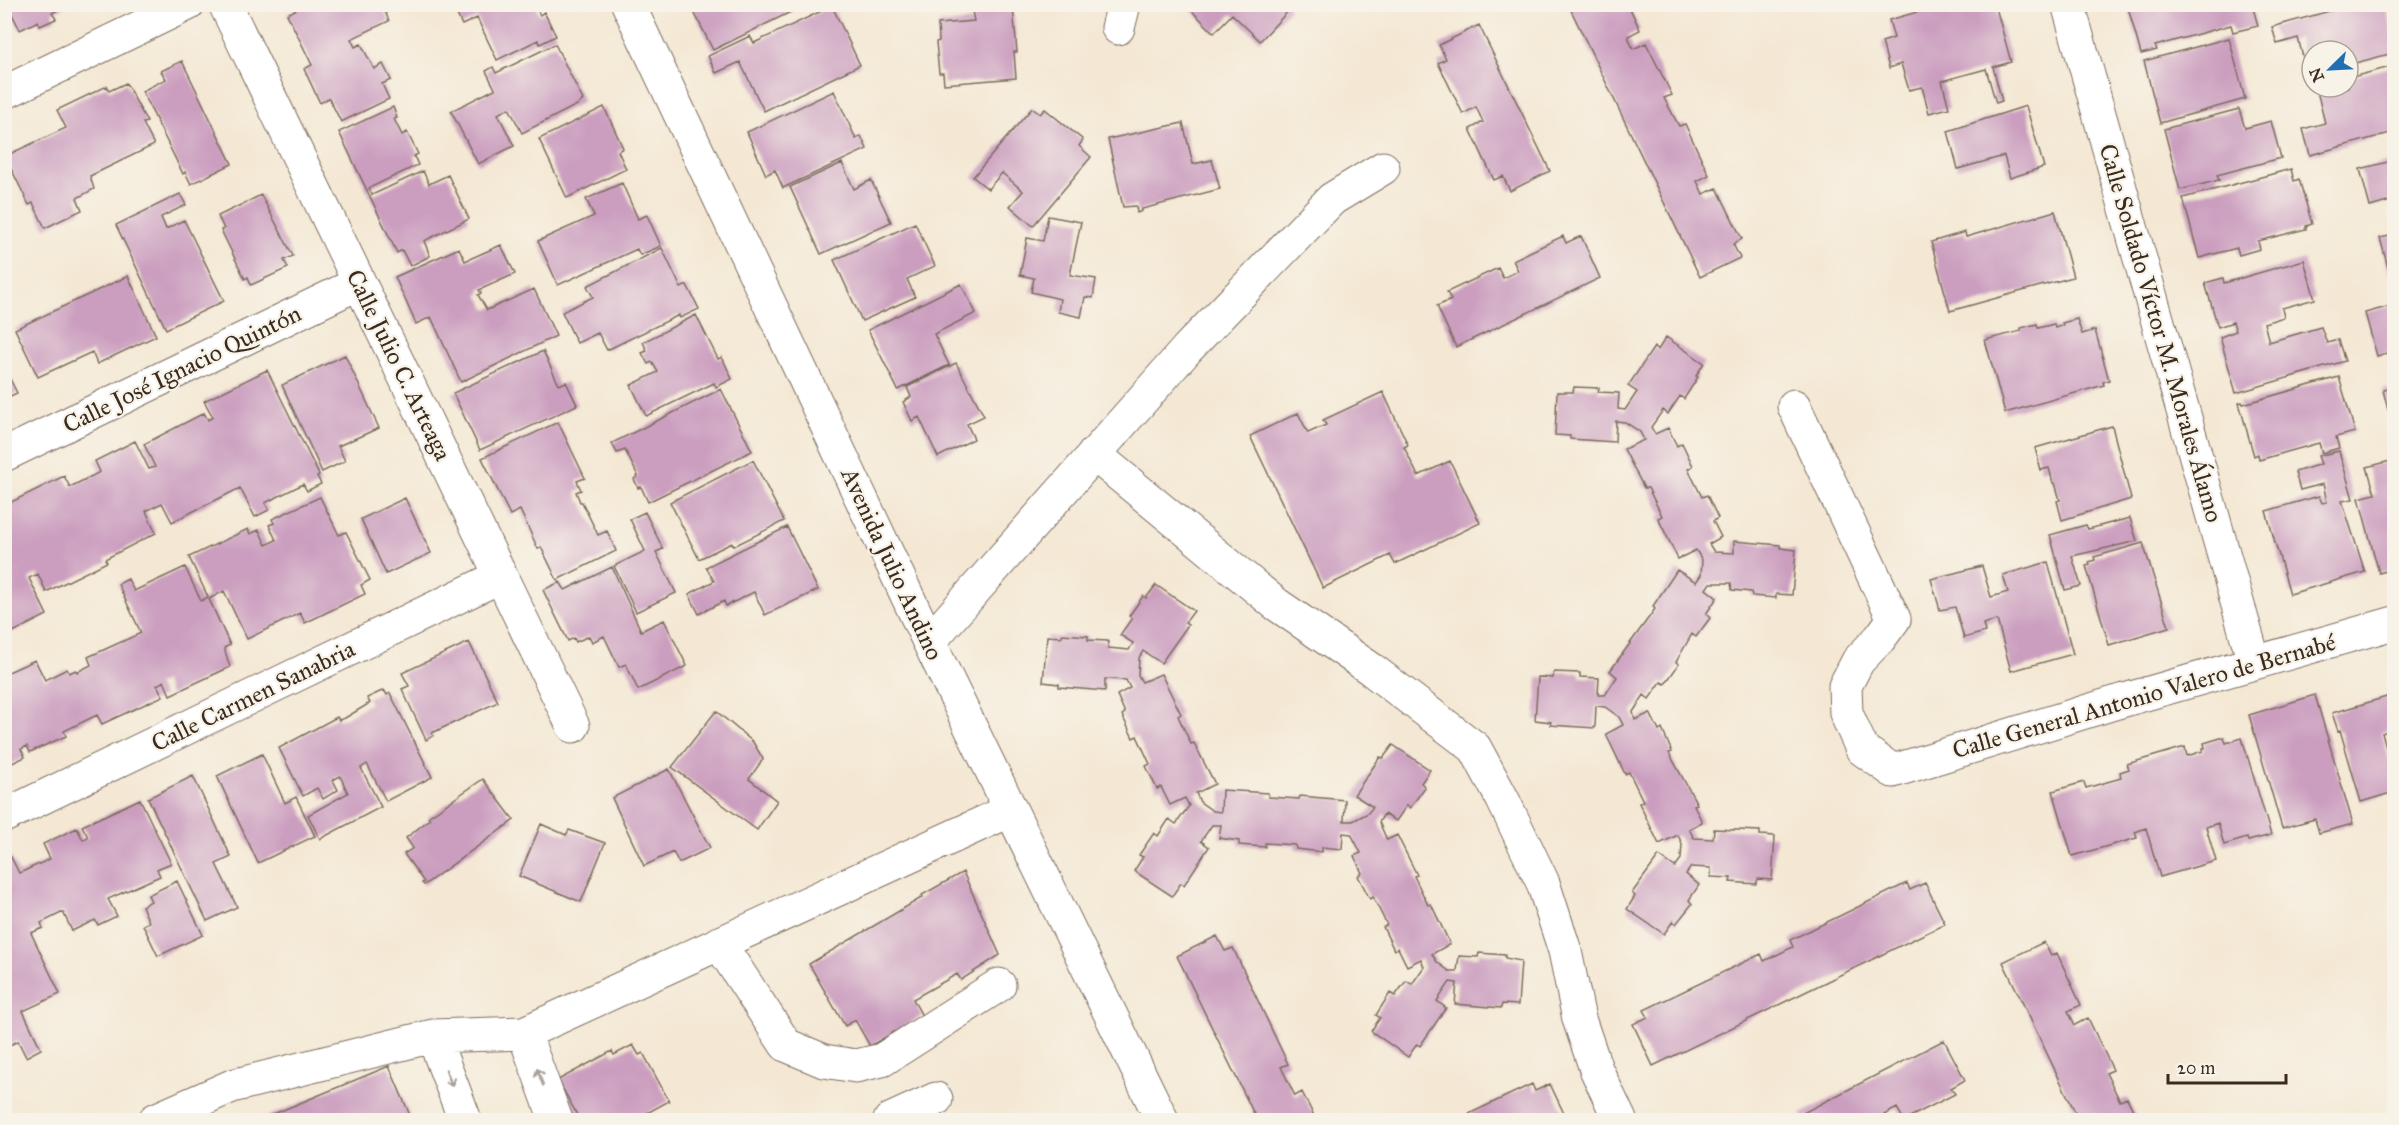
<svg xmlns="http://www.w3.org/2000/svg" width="2399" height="1125" font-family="'IM FELL Great Primer',serif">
  <rect width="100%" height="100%" fill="#f7f3e8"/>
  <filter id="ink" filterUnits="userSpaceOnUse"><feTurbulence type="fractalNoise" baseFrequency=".0167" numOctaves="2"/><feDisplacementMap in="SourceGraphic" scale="12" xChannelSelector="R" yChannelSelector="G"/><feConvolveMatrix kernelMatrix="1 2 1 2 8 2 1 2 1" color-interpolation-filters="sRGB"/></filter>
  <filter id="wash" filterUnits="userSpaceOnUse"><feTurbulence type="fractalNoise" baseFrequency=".008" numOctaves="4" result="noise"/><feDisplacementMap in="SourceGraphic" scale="24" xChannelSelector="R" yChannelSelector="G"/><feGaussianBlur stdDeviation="1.35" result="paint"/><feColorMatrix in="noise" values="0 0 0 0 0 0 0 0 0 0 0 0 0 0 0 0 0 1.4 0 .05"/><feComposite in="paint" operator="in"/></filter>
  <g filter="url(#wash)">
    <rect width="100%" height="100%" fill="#f4e8d4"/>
    <g id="blocks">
      <!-- building -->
      <path fill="#cb9ebf" d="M7,4H69L52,13L56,19L40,26L38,21L20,30Z
        M307,4H382L389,21L351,39L355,47L361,44L374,69L383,64L391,80L382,84L389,99L341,122L329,98L320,103L304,69L312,65L287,14Z
        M452,4H534L540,15L544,12L556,36L540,44L538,40L497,60L477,18L462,25Z
        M699,4H807L713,50L692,8Z
        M1191,4H1290L1288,7L1290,9L1260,41L1232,14L1214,33L1188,7Z
        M1568,4H1628L1640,30L1628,36L1633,49L1646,43L1672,95L1664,98L1679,126L1685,124L1709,175L1697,181L1703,194L1717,188L1742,239L1733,244L1740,258L1700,277Z
        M1946,4H1995L2011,62L1993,67L2002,101L1996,103L1986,69L1942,81L1949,108L1929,113L1922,87L1909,90L1901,64L1889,68L1882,42L1894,38L1889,20Z
        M2127,4H2252L2258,26L2233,32L2231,25L2155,46L2157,50L2141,54Z
        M2355,4H2385L2394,38V43L2391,44L2393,53L2348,65V51H2312V80H2309L2298,38L2277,44L2272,27Z
        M832,6L860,65L764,111L740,62L716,73L708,56L750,36L754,43Z
        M1013,7L1017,52H1014L1016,78L944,84L943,73H939L936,42L939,41L938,24L974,21L972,11Z
        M1479,25L1550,171L1510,191L1503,176L1494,180L1470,129L1483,122L1476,107L1463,114L1438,63L1446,59L1439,45Z
        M2229,38L2245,99L2160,123L2144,61Z
        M555,44L583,100L579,104L522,133L509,108L498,114L514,146L478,164L451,111L495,89L486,71L493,67L496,73Z
        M182,61L232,164L191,184L185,172L183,174L142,91L166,79L161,71Z
        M2394,66V132L2310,155L2303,129L2325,123L2316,87H2348V78Z
        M126,83L147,122L143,123L154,145L90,176L94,189L77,198L82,210L45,228L33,203L29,205L5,156L66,128L57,110L107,86L109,91Z
        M834,91L856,139L861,136L867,149L783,188L775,170L766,175L747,132Z
        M2026,106L2044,167L2010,178L2004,156L1958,169L1948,131Z
        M393,107L397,118L394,119L402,135L407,132L418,154L414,156L418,165L369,188L372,195L423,171L429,184L448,175L469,219L424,241L430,256L410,266L402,250L397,253L339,132Z
        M604,107L623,148L618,151L626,169L567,198L539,139Z
        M1032,108L1040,114L1045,109L1083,140L1079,146L1091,157L1033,226L1010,206L1023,191L1002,173L988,189L973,177Z
        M2239,109L2245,128L2271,121L2281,158L2217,175L2219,180L2180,190L2164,129Z
        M1183,123L1193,164L1212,160L1220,189L1142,209V211L1137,213L1136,206L1123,207L1108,139Z
        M2394,156V200L2370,207L2360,169L2392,161L2391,157Z
        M842,163L854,189L871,180L891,222L821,254L790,187Z
        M2291,169L2294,181L2299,179L2312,224L2306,226V229L2258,241L2260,249L2239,255L2237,248L2199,258L2183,198Z
        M622,183L638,219L647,215L661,246L640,255L637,249L558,285L538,241L594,216L586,199Z
        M180,194L186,205L161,217L166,229L184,220L224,301L166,329L116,225Z
        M261,195L293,256L284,260L288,268L251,285L248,277L245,279L221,230L224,229L218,216Z
        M2055,211L2073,277L1950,311L1931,242L1965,232L1966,237Z
        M1048,216L1081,222L1070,275L1096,279L1093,298L1085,297L1081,317L1058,312L1060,299L1031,292L1034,278L1020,275L1027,238L1043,241Z
        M915,223L935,266L907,279L915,297L862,321L834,260Z
        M2394,235V273L2390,275L2380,238Z
        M1563,236L1566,243L1581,236L1600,278L1456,347L1437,306L1451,300L1447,292L1498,268L1503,278L1518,271L1513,260Z
        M501,245L515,274L479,290L481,293L478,295L487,310L534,289L556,336L461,382L431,317L416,324L395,277L459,248L465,261Z
        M662,248L681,288L687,285L699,309L680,318L679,315L607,350L598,333L577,343L562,312L593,297L587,286Z
        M2304,260L2315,299L2282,308L2284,317L2264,323L2269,342L2321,327L2327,343L2338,340L2345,361L2236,393L2220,337L2236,331L2233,322L2218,327L2205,283L2223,278L2224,283Z
        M128,276L156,336L97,364L92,352L38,377L15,329Z
        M961,284L976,313L934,334L949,365L898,390L868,330Z
        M2394,305V351L2377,356L2365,313Z
        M696,315L718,359L722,357L732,379L716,387L714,383L646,416L631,385L658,372L652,362L648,364L642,353L647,351L643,342Z
        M2077,319L2082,334L2095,330L2109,380L2103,382L2104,385L2005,413L1985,340L2021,331V328L2037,324L2038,328L2054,324L2055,328L2063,325L2062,323Z
        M1666,337L1704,363L1696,376L1698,377L1684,399L1680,396L1668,414L1663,410L1651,427L1655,434L1668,428L1677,446L1682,443L1693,466L1688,469L1702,497L1707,495L1718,518L1713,521L1721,537L1709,544L1714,552L1734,553V541L1780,545L1781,548L1796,550L1792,595L1776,594V598L1752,596L1751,592L1732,590L1731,583H1710L1706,589L1717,598L1706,614L1710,618L1696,637L1692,634L1676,662L1679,664L1665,684L1661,682L1649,699L1644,695L1633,712L1635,720L1650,713L1659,731L1662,729L1672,752L1669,753L1697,804L1694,805L1702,822L1689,829L1694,838L1713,839L1714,829L1760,831V835L1775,836L1772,880L1758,879L1756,884L1730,882L1731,878L1711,877V868L1691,867L1686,874L1699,885L1689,900L1692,904L1676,924L1673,921L1664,934L1627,909L1635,896L1632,893L1659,856L1675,867L1681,859L1682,844L1678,835L1659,844L1639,803L1643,801L1629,772L1625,774L1606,734L1623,725L1619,717L1605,707L1596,706L1595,728L1550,725L1551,722L1535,720L1538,677L1553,678L1554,672L1580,673V677L1599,678L1598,695H1605L1617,677L1610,671L1655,609L1653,606L1677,570L1696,582L1701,575L1702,560L1696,550L1678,559L1658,518L1662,516L1648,488H1644L1624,449L1644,440L1640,432L1625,422L1616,421L1615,442L1570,439V436L1555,435L1557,392H1573L1574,387L1599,388L1598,392L1619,393L1618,409L1625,410L1637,392L1628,386L1654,347L1658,350Z
        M543,351L559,385L566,382L577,405L480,450L453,393Z
        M345,355L379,428L338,446L345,461L322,472L282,385Z
        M956,363L984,416L967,424L974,439L938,457L919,417L912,421L903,402L911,397L907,387Z
        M4,367L17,393L4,399Z
        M267,370L319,475L317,476L321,484L307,491L303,484L265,503L269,510L255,517L240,488L172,522L162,503L146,511L156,533L105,559L107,562L46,592L38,574L29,578L47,615L7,635L4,630V518L10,515L5,505L64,476L70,487L100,472L95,461L135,441L149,469L155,467L144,444L204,413L208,420L213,417L204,401Z
        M2339,377L2355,432L2336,437L2339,448L2322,453L2319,443L2259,460L2258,454L2254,456L2239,403L2242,402L2243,404Z
        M2394,387V408L2388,410L2383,390Z
        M721,389L752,451L648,502L641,487L638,488L634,479L638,476L625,450L617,453L612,443Z
        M1383,392L1408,445L1404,447L1418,476L1450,461L1480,523L1395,564L1390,555L1323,588L1250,436L1298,413L1308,433L1326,425L1323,420Z
        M558,422L585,478L577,481L581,490L576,492L580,502H582L598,535L607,531L616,551L557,580L541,547L538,549L520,510L510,515L482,458Z
        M2112,426L2131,499L2062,520L2057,501L2060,500L2055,483H2053L2049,468L2041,470L2035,448Z
        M2339,451L2353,499L2342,501L2365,572L2290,594L2266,511L2319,496L2322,503L2327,502L2323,484L2300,490L2295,472L2321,464L2318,456Z
        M753,460L784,521L734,546L732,543L699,559L670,502Z
        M2394,460V569L2379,573L2359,498L2375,494L2367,467Z
        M320,497L339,535L346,532L370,580L361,585L365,594L305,623L300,613L247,639L224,591L209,599L230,645L224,648L230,667L170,695L164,681L157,685L163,696L102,724L97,715L64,731L66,736L30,752L27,746L21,749L25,757L4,767V674L35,660L45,680L67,669L69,673L76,670L77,672L91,665L88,657L141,633L118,584L128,579L134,591L185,567L201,601L208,597L189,557L248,529L250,534L259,530L266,545L276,540L269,525L274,523L272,519Z
        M405,498L431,553L386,574L361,519Z
        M645,512L663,549L656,552L676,593L636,612L614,566L645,551L630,519Z
        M2130,518L2137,541L2072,556L2081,586L2065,590L2050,535L2086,525L2088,529Z
        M787,527L818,590L765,615L754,592L726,606L724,601L699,614L689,594L714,581L706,567Z
        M2143,543L2169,627L2109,645L2086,566L2090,565L2089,562L2095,560L2094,557Z
        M2048,562L2073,654L2011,671L1997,620L1983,624L1985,632L1964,638L1955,607L1940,610L1931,579L1982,566L1991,597L2008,592L2003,575Z
        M612,567L641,631L664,620L687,666L638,690L626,664L619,667L604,636L592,642L589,636L576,642L574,638L568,641L543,590L560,582L565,590Z
        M1156,585L1194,611L1185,623L1188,625L1161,663L1143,651L1139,658L1138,675L1142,682L1161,674L1181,714L1178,716L1191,744L1194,743L1215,784L1196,793L1200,802L1213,811L1221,812L1222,790L1268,793L1269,797L1299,799L1300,796L1345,800L1344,821H1353L1368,813L1373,807L1354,795L1380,757L1383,758L1393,745L1430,770L1421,783L1425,787L1410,808L1407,805L1396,821L1384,814L1379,822L1387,840L1397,835L1417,875L1414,876L1428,905L1431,904L1450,944L1432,954L1437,962L1449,971H1457L1459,956L1478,957L1479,953L1505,955V958L1521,961L1518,1005L1502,1004L1501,1008L1455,1004L1457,983L1450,982L1437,1001L1446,1008L1420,1046L1417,1044L1408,1057L1371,1031L1380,1018L1376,1015L1390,993L1395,996L1406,981L1412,984L1424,967L1421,959L1407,966L1398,948L1394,950L1383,927L1387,925L1373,897L1370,899L1358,876L1362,873L1354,856L1361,853L1351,834L1343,833L1342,849L1322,847V852L1296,849L1295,845L1265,843V847L1239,845V841L1219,838L1221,825H1212L1201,841L1209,847L1184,885L1181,883L1172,896L1134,871L1143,857L1139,855L1154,833L1158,836L1169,819L1176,824L1189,806L1185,798L1170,805L1161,787L1157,789L1146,766L1150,764L1137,736L1133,738L1122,715L1125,713L1117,695L1130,688L1126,680L1105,679V691L1059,687V684L1043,682L1047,636L1062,637V634L1088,636V640L1108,641V648L1129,650L1133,643L1120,635L1132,618L1129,616L1143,596L1146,598Z
        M469,642L498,702L432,733L433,736L426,740L402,689L409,686L402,673Z
        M384,690L387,695L390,693L432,777L386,801L367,764L361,768L381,807L320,839L308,815L348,793L340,776L333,780L338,790L323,799L317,788L303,796L279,748L337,717L339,720L345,718L370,703L367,698Z
        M2315,695L2353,824L2319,833L2315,819L2282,828L2249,715Z
        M2390,696L2394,710V729L2382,733L2394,777V792L2361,802L2340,730L2338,731L2332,713Z
        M716,711L753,742L763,759L749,779L777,801L757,830L672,767Z
        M2224,737L2226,743L2242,738L2271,835L2248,841L2247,838L2224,845L2218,823L2206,827L2216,861L2160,877L2146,828L2135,832L2137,838L2072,856L2053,791L2084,782L2086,788L2121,778L2120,772L2129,769L2127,764L2185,747L2187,756L2203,751V748H2205L2204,743Z
        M262,754L285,803L296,797L315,836L258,863L217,776Z
        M669,769L710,848L679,863L673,852L644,866L612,798Z
        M193,776L231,857L216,864L237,907L207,921L148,798Z
        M483,779L514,820L424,885L422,883L424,882L404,854L413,848L406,838L430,819L428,817Z
        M140,799L171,863L157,869L160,876L108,899L117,916L98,925L95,920L72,931L63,912L41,923L43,928L31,933L60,994L23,1011L41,1049L26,1057L18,1041L4,1048V860L11,857L19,873L24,871L50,859L43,844L77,828L83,840L88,837L82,826Z
        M541,824L566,835L569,830L605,843L581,902L519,876Z
        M963,872L1000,955L961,980L957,974L913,999L922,1016L870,1046L855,1020L845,1026L809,964L923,897L922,895Z
        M177,881L203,935L158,956L143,925L149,922L142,906L151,901L148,895Z
        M1907,883L1910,890L1925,883L1945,924L1653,1066L1633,1024L1648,1017L1644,1010L1761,954L1764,961L1793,947L1790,940Z
        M1217,936L1225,951L1233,948L1288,1064L1281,1067L1295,1096L1302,1092L1316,1120H1257L1177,956Z
        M2044,942L2051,956L2057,953L2081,1005L2068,1011L2075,1025L2088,1018L2113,1070L2106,1073L2120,1101L2127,1098L2138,1120H2079L2003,962Z
        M1944,1040L1965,1080L1951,1088L1955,1094L1904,1120L1897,1108L1884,1115L1887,1120H1804L1801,1114Z
        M633,1045L639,1055L643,1053L669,1101L647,1113L649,1118L645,1120H580L558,1080L612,1051L614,1055Z
        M389,1066L412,1120H259Z
        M1532,1084L1535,1091L1550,1084L1567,1120H1456Z"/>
    </g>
  </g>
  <g filter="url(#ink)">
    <use href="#blocks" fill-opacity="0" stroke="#7c6c5e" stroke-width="1.5"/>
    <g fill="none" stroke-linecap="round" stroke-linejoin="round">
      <defs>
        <path id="minor" d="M225,4L573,726
          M628,4L929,642L1162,1120
          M2068,4L2254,662
          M1118,28L1124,4
          M4,93L188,4
          M1794,406L1894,619L1880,638L1858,661L1845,686L1846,713L1862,749L1893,771L2114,703L2394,623
          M1094,454L1276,604L1371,669L1475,748L1503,800L1543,883L1565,951L1579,1019L1596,1069L1620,1120
          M4,455L359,283
          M929,642L1188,348L1332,199L1383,168
          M4,816L501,576
          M719,943L786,1045L824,1061L856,1066L882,1060L999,985
          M524,1033L556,1120
          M433,1036L465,1120
          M155,1120L232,1086L433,1036L524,1033L1011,810
          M890,1120L936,1099"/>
      </defs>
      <!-- minor casing -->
      <use href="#minor" stroke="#7c6c5e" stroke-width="35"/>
      <!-- minor -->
      <use href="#minor" stroke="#fff" stroke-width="33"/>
    </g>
    <!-- one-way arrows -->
    <defs><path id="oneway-shaft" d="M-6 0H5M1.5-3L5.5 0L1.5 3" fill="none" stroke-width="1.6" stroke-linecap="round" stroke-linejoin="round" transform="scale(1.5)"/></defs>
    <g stroke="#a79f9a">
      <use href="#oneway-shaft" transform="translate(540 1077) rotate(-110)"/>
      <use href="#oneway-shaft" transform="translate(449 1078) rotate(70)"/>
    </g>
  </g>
  <g text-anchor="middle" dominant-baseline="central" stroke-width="4.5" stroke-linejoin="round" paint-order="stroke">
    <!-- street labels -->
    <g font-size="24" fill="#3b2a1e" stroke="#f7f3e8">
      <text transform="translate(2161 333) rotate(74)">Calle Soldado Víctor M. Morales Álamo</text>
      <text transform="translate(399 365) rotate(64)">Calle Julio C. Arteaga</text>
      <text transform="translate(182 369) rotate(-26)">Calle José Ignacio Quintón</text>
      <text transform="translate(892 564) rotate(65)">Avenida Julio Andino</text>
      <text transform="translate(253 696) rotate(-26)">Calle Carmen Sanabria</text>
      <text transform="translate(2144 696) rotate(-16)">Calle General Antonio Valero de Bernabé</text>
    </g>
  </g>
  <!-- margin -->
  <rect width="2399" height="1125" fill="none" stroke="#f7f3e8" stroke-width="24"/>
  <!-- north arrow -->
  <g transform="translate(2330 69) rotate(246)"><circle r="28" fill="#f7f3e8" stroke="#aca397" stroke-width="1.5"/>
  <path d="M0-4.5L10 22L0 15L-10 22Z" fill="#1f6fb2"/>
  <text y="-9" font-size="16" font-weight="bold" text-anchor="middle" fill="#3b2a1e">N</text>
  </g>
  <!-- scale -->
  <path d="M2168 1074v9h118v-9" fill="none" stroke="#3b2a1e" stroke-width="3"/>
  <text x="2177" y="1074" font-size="18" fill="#3b2a1e" stroke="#f7f3e8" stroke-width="4.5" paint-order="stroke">20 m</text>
</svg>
